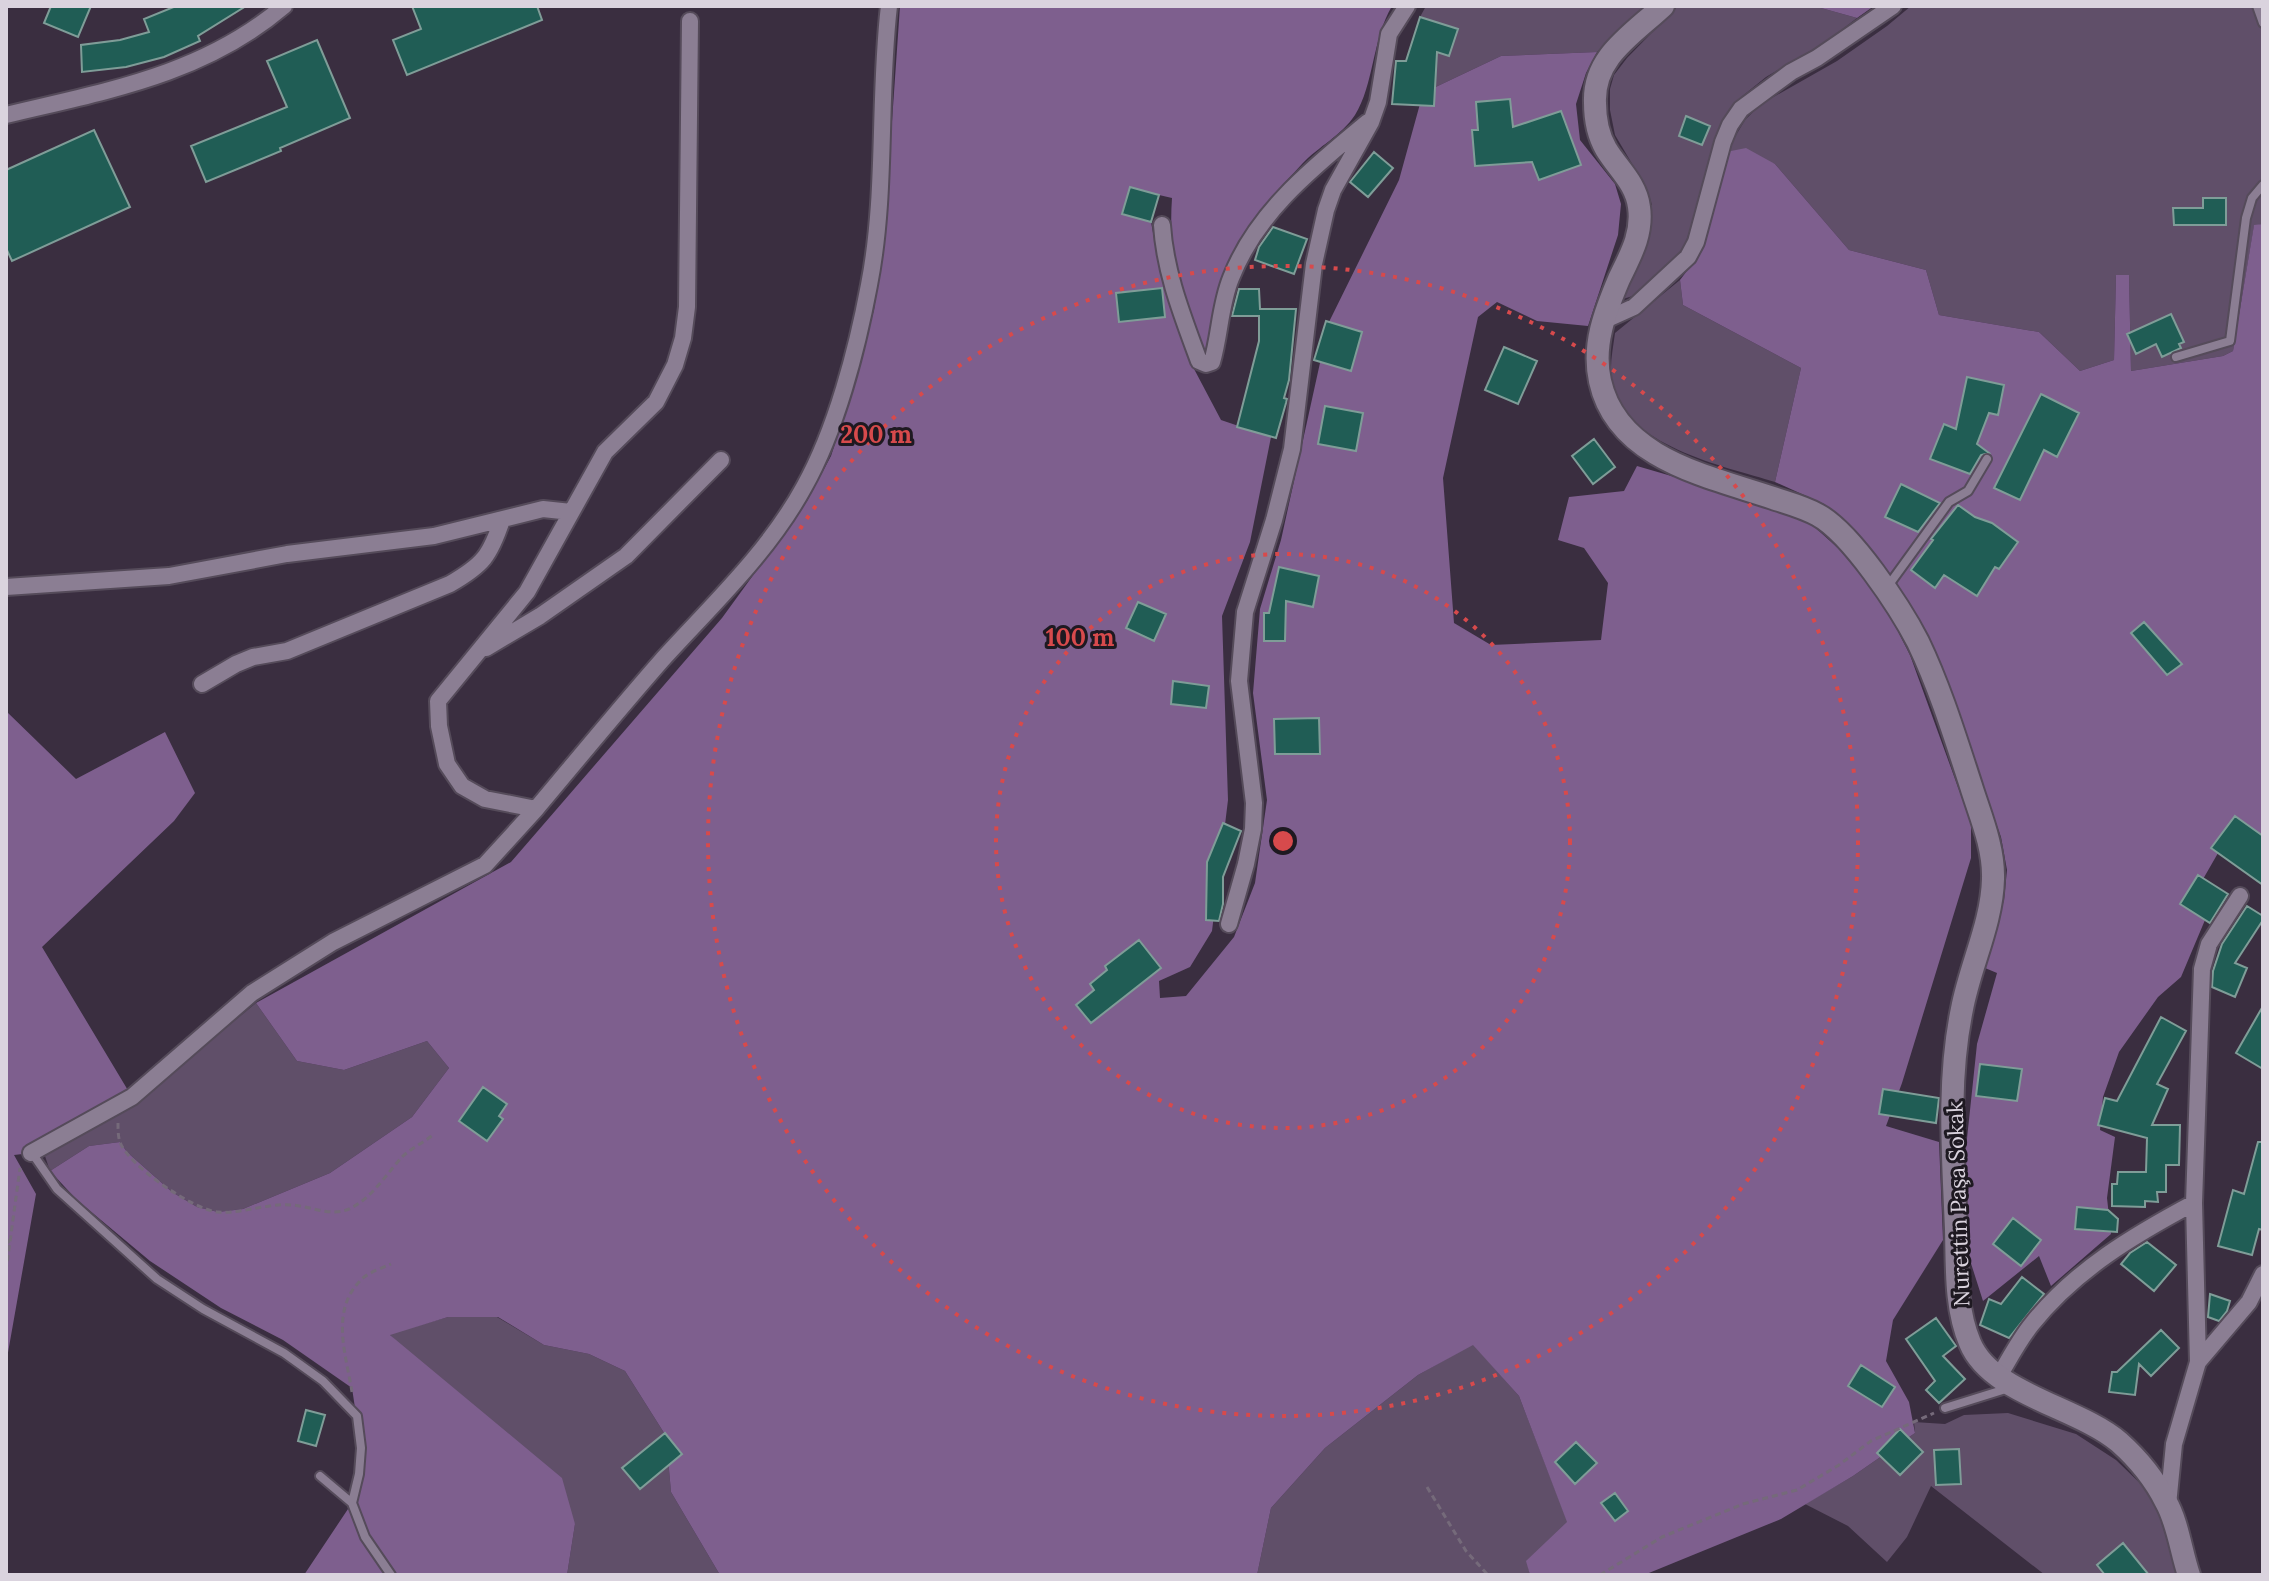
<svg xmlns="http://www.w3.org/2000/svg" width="2269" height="1581" font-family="Lora,serif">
  <rect width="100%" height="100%" fill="#3a2e40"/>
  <!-- green -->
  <path fill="#604f69" d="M1426,6H1648L1597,52L1501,56L1423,93L1406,65L1420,17Z
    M1678,6H1814L1857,18L1827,41L1766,77L1740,98L1724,122L1682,254L1639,294L1623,299L1622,292L1646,248L1652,205L1647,189L1615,135L1610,110V89L1614,75L1627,58Z
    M1911,6H2257L2263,23V224L2254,226L2233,351L2223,356L2131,371L2129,276L2116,275L2114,360L2080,371L2039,332L1939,315L1926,270L1849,250L1775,164L1726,152L1745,120L1761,104L1837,61L1887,26Z
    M1680,280L1683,305L1801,368L1775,482C1724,466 1623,446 1612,382C1609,366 1613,349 1615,333Z
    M256,1003L297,1061L344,1070L427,1041L449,1068L412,1117L330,1173L243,1209L218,1212L197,1207L172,1192L127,1152L120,1142L89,1146L50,1171L45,1156C119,1110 189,1059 256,1003Z
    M448,1317H497L544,1345L589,1354L625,1371L666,1436L671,1492L720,1575H567L575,1524L389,1334Z
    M1473,1344L1519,1396L1568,1523L1527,1561L1530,1575H1257L1271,1508L1325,1448L1418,1375Z
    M2008,1413L2076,1434L2116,1460L2146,1489L2158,1512L2178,1575H2045L1931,1486L1907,1537L1887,1562L1848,1526L1805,1504L1853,1476L1915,1433L1914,1422L1945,1424L1964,1415Z"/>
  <!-- forest -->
  <path fill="#7e5f8e" d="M900,6H1392C1372,40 1374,85 1355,115C1341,136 1319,146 1302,164C1277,191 1246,222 1233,257C1223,285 1218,316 1210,345L1205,350L1200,345C1180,292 1168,255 1172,198L1159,195L1151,222L1158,260L1193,367L1221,420L1271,437L1250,542L1222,616L1228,800L1212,931L1190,967L1159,981L1160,998L1186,996L1234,937L1255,883L1267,800L1253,693L1260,609L1281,540L1329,322L1399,180L1423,93L1501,56L1597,52L1586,73L1576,104L1580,140L1615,184L1621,204L1618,235L1588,326L1537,321L1497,302L1478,317L1443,478L1454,623L1491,645L1601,640L1608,583L1584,548L1558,540L1569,497L1624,491L1637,466L1747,498L1810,523L1839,549L1882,600L1910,655L1971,823V858L1902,1083L1886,1126L1939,1142L1943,1240L1893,1320L1886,1361L1909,1402L1915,1433L1853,1476L1781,1519L1644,1575H1530L1526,1561L1567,1522L1519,1396L1473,1345L1418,1375L1325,1448L1271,1508L1257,1575H720L671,1492L666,1436L625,1371L589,1354L544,1345L498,1317H448L390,1335L562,1478L575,1524L567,1575H304L352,1503L361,1448L352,1388L283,1340L221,1308L150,1261L77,1200L50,1171L89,1146L120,1142L127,1152L172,1192L197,1207L218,1212L243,1209L330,1173L412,1117L449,1068L427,1041L344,1070L297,1061L256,1003L511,862L722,618L807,501L831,456L852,391L874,310L883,251Z
    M1814,6H1874L1857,18Z
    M1746,148L1775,164L1849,250L1926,270L1939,315L2039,332L2080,371L2114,360L2116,275H2129L2131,371L2223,356L2233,351L2254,225L2263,224V837L2237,820L2187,907L2205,920L2181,977L2158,997L2119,1052L2103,1097L2100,1130L2115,1137L2107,1198L2111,1234L2051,1286L2039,1256L1983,1301L1968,1254L1964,1167L1977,1044L1997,973L1985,968L2004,900L2007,870L2001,837L1980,778L1880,565L1824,504L1775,482L1801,368L1683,305L1680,280L1702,251L1726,152Z
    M6,711L76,779L165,732L195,793L174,821L42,947L132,1097L31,1153L14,1155L36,1194L6,1364Z"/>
  <!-- building -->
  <path fill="#205d55" stroke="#7f9d98" stroke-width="2" d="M51,6H91L78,37L44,23Z
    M176,6H246L198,36L200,41L164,57L126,67L82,72L81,45L120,40L149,32L144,19Z
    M412,6H537L542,20L407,75L393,40L421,29Z
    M1420,17L1458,29L1449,56L1437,52L1434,106L1392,104L1396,61H1406Z
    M317,40L350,118L280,148L281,151L206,182L191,146L287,107L267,61Z
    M1510,99L1513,127L1561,111L1581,165L1539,180L1532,162L1475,166L1472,130H1478L1476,102Z
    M1686,116L1710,126L1702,145L1679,136Z
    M94,130L130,207L12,261L6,248V170Z
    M1374,152L1393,168L1368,197L1350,182Z
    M1130,187L1159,195L1151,222L1122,214Z
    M2203,198H2226V225H2174L2173,208H2203Z
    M1273,227L1307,239L1294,274L1255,260L1259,247Z
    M1162,288L1165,317L1119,322L1116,293Z
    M1239,289H1259L1260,309H1296L1289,380L1284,398L1287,399L1286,403L1276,438L1237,427L1259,341V316H1232Z
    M2171,314L2184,342L2179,344L2181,348L2162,357L2156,344L2136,354L2127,334Z
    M1326,321L1362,332L1351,371L1314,360Z
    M1504,347L1537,361L1518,404L1485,390Z
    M1967,377L2004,385L1998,415L1989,413L1977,444L1989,453L1981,455L1970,474L1930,459L1944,424L1956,429Z
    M2041,394L2079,413L2057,457L2044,450L2020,500L1994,488Z
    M1325,406L1363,413L1356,451L1318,444Z
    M1594,439L1615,467L1593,484L1572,456Z
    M1901,484L1940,503L1918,532L1885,517Z
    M1958,505L1975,517L1992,523L2018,542L1999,569L1995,567L1977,596L1944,575L1935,588L1911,570L1933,540L1931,539Z
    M1279,567L1319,576L1313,607L1286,601L1285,641H1264V613H1269Z
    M1138,602L1166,614L1154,641L1126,628Z
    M2144,622L2182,664L2167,675L2131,633Z
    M1173,681L1209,686L1206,708L1171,704Z
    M1319,718L1320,754H1275L1274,719Z
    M2235,816L2263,836V885L2211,848Z
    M1223,823L1241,831L1223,877V904L1219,921L1206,920L1207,862Z
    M2198,875L2228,894L2210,923L2180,904Z
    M2247,906L2263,916V920L2235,963L2247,968L2235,997L2212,987L2213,971L2222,944Z
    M1139,940L1161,968L1091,1023L1076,1005L1094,990L1090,984L1107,970L1105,966Z
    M2263,1006V1069L2236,1053Z
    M2161,1017L2186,1031L2157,1084L2168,1089L2152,1125H2180L2179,1165H2166V1192H2157L2158,1202L2145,1201V1207L2112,1206V1184H2117L2118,1172H2146L2147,1138L2098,1125L2105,1098L2117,1101Z
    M1980,1064L2022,1069L2017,1101L1976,1096Z
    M483,1087L507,1104L499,1116L503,1119L487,1141L459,1121Z
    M1883,1089L1939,1098L1936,1123L1879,1114Z
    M2258,1142H2263V1230L2259,1229L2252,1255L2218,1246L2233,1190L2244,1194Z
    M2077,1207L2108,1210L2118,1219L2117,1232L2075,1229Z
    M2013,1218L2041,1240L2021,1266L1993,1244Z
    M2147,1242L2176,1265L2154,1291L2121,1264L2130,1253Z
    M2022,1277L2044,1294L2009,1338L1980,1325L1989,1299L2001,1304Z
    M2210,1294L2230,1301L2227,1311L2219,1321L2208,1317Z
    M1936,1318L1956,1346L1943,1356L1965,1379L1939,1403L1926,1390L1935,1381L1906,1339Z
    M2161,1330L2179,1348L2151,1376L2139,1364L2135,1395L2109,1392L2112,1372H2117Z
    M1861,1365L1895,1387L1882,1407L1848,1386Z
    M306,1410L325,1415L316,1446L298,1441Z
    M1900,1429L1923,1452L1900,1475L1877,1453Z
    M665,1433L682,1454L640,1489L622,1468Z
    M1576,1442L1597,1463L1575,1484L1555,1462Z
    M1959,1449L1961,1484L1936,1485L1934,1450Z
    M1615,1493L1628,1511L1615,1521L1601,1503Z
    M2123,1543L2149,1575H2105L2097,1565Z"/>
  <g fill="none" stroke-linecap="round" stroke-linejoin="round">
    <defs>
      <path id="lane" d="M2257,6L2263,23
        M2176,357L2230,341L2246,218L2252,198L2263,185
        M1888,586L1949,502L1968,491L1987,459
        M32,1153L57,1189L157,1279L203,1309L284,1353L323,1381L357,1416L361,1448L359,1474L352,1503L365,1537L391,1575
        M1945,1408L2009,1388
        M320,1476L352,1503"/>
      <path id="street" d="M690,21L687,307L683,338L675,365L656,402L605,452L527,592L438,701L439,726L447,764L462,786L485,799L536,809C578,759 619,709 662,660C712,605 768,553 804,487C836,430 857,349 869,285C887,193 878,98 889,6
        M6,115C106,91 203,75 284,6
        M1162,225C1165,273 1183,317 1199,361L1206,364L1212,362C1220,335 1220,305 1231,278C1257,211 1315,166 1368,122
        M1603,321L1634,307L1688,257L1696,242L1723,142L1730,125L1741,109L1791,72L1817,58L1893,6
        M6,587L169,576L287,554L434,536L543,509L571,512
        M486,648L540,616L626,556L721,460
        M202,684L236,664L253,657L287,651L450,584C483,565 490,556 502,520
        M1229,924L1246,864L1253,829L1254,803L1239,681L1245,612L1274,520L1292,449L1314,264L1326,210L1333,190L1371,122L1378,102L1389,34L1407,6
        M31,1153L132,1097L252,993L333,942L485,865L536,809
        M2198,1362L2194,1203L2202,969L2209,944L2240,896
        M1999,1376C2010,1358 2019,1340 2032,1324C2075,1270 2134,1235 2194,1203
        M2168,1505L2174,1444L2198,1362L2249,1302L2263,1274"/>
      <path id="secondary" d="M1663,6C1632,35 1593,57 1595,103C1595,119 1598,135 1606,149C1618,169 1636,183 1639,207C1643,234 1630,256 1619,279C1605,312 1592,345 1600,381C1617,459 1708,476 1773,498C1788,503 1804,507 1818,515C1851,533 1900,607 1918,642C1940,688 1955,737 1971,786C1980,815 1994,847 1993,879C1992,923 1970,966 1962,1009C1947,1081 1953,1156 1956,1229C1957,1266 1955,1308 1970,1343C1991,1394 2078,1407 2119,1442C2137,1458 2155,1480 2166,1502C2178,1523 2181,1552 2189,1575"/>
    </defs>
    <!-- lane casing -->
    <use href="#lane" stroke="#554b5a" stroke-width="12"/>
    <!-- street casing -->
    <use href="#street" stroke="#554b5a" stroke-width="20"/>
    <!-- secondary casing -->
    <use href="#secondary" stroke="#554b5a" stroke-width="26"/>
    <!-- path -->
    <path stroke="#756a7a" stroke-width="3" stroke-dasharray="6 4" stroke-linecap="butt" d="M118,1123C118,1129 118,1137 120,1142C128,1165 193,1210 218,1212C242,1214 267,1203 291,1205C311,1206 332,1218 351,1208C373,1197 387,1173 403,1156C412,1148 424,1142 433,1135
      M6,1238L11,1246
      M6,1271L20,1168
      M352,1392C346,1354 329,1309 363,1278C370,1272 382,1268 391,1264
      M1427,1487L1466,1551L1488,1575
      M1600,1575L1662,1537L1743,1504L1797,1490L1839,1465L1871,1441L1934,1413"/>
    <!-- lane -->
    <use href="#lane" stroke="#8b7e93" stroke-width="8"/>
    <!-- street -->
    <use href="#street" stroke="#8b7e93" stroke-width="16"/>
    <!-- secondary -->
    <use href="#secondary" stroke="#8b7e93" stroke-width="22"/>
  </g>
  <!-- distance rings -->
  <g fill="none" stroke="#d74a4c" stroke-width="4" stroke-dasharray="4 8">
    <circle cx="1283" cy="841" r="287"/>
    <circle cx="1283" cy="841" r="575"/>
  </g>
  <g text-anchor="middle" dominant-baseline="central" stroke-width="6" stroke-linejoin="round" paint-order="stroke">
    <!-- street labels -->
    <g font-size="22" fill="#dad3de" stroke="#1e1921">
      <text transform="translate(1958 1204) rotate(-92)">Nurettin Paşa Sokak</text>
    </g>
  </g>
  <circle cx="1283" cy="841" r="12" fill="#d74a4c" stroke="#1e1921" stroke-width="4"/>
  <g font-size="24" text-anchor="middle" font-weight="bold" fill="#d74a4c" stroke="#1e1921" stroke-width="6" stroke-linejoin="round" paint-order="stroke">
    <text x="876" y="443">200 m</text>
    <text x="1080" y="646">100 m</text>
  </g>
  <!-- border -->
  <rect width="2269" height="1581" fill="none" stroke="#dad3de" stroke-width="16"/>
</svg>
